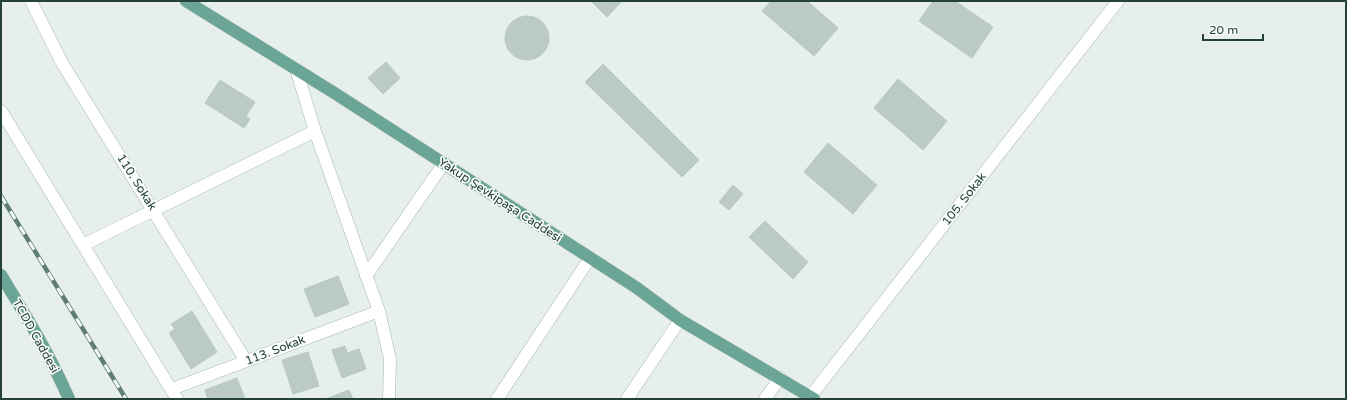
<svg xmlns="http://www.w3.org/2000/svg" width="1347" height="400" font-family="'Varela Round',sans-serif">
  <rect width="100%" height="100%" fill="#e6efeb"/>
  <!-- building -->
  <path fill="#bbcac4" stroke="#b8c9c2" d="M591,1H622L607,17Z
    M771,1H807L838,28L814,56L762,11Z
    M933,1H955L993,27L972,58L919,21Z
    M505 38a22 22 0 1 1 44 0a22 22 0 1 1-44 0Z
    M386,62L400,78L383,94L368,78Z
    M603,64L699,160L682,177L585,82Z
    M898,79L947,121L923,150L874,108Z
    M220,80L255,102L246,116L250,119L244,128L205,103Z
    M828,143L877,185L853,214L804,172Z
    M733,185L743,194L729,210L719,202Z
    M765,221L808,262L793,279L749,237Z
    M338,276L349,304L315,317L304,289Z
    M192,311L217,352L191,369L169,333L175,329L171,324Z
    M345,346L347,353L359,349L366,369L342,378L332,350Z
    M308,352L319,386L293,394L282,360Z
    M237,378L245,399H208L205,390Z
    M349,390L353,399H326Z"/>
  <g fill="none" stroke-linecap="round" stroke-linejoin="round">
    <defs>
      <path id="minor" d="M31,1L62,63L246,361
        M296,69L315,131L379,311L390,359L389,399
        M1,111L177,399
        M83,245L315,131
        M366,276L444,163
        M172,389L379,311
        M810,397L1118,1
        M497,399L590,258
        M627,399L680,320
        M765,399L780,378"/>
      <path id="major" d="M186,1L336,94L637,288L680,320L814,399
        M1,275C26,316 50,355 69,399"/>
    </defs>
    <!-- minor casing -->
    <use href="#minor" stroke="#a8b8b2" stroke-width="13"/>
    <!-- major casing -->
    <use href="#major" stroke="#c2cac8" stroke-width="13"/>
    <!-- minor -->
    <use href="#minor" stroke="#fff" stroke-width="12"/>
    <!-- major -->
    <use href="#major" stroke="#6aa596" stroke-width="12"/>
    <defs>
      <path id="rail" d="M1,196L126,399"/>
    </defs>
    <!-- rail casing -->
    <use href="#rail" stroke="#5f7d75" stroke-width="4.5"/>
    <!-- rail -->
    <use href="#rail" stroke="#f7fbf9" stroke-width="3" stroke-dasharray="9" stroke-linecap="butt"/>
  </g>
  <g text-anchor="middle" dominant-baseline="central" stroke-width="3.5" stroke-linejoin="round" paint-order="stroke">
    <!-- street labels -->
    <g font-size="12" fill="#24423a" stroke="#f7fbf9">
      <text transform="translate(137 182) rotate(58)">110. Sokak</text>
      <text transform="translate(964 199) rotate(-52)">105. Sokak</text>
      <text transform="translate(500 200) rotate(33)">Yakup Şevkipaşa Caddesi</text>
      <text transform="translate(36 336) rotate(61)">TCDD Caddesi</text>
      <text transform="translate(275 350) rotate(-21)">113. Sokak</text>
    </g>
  </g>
  <!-- border -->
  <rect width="1347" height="400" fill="none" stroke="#24423a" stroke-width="4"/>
  <!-- scale -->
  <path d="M1203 34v6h60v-6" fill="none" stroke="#24423a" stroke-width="2"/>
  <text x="1209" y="34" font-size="12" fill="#24423a" stroke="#f7fbf9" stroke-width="3" paint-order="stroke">20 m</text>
</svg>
